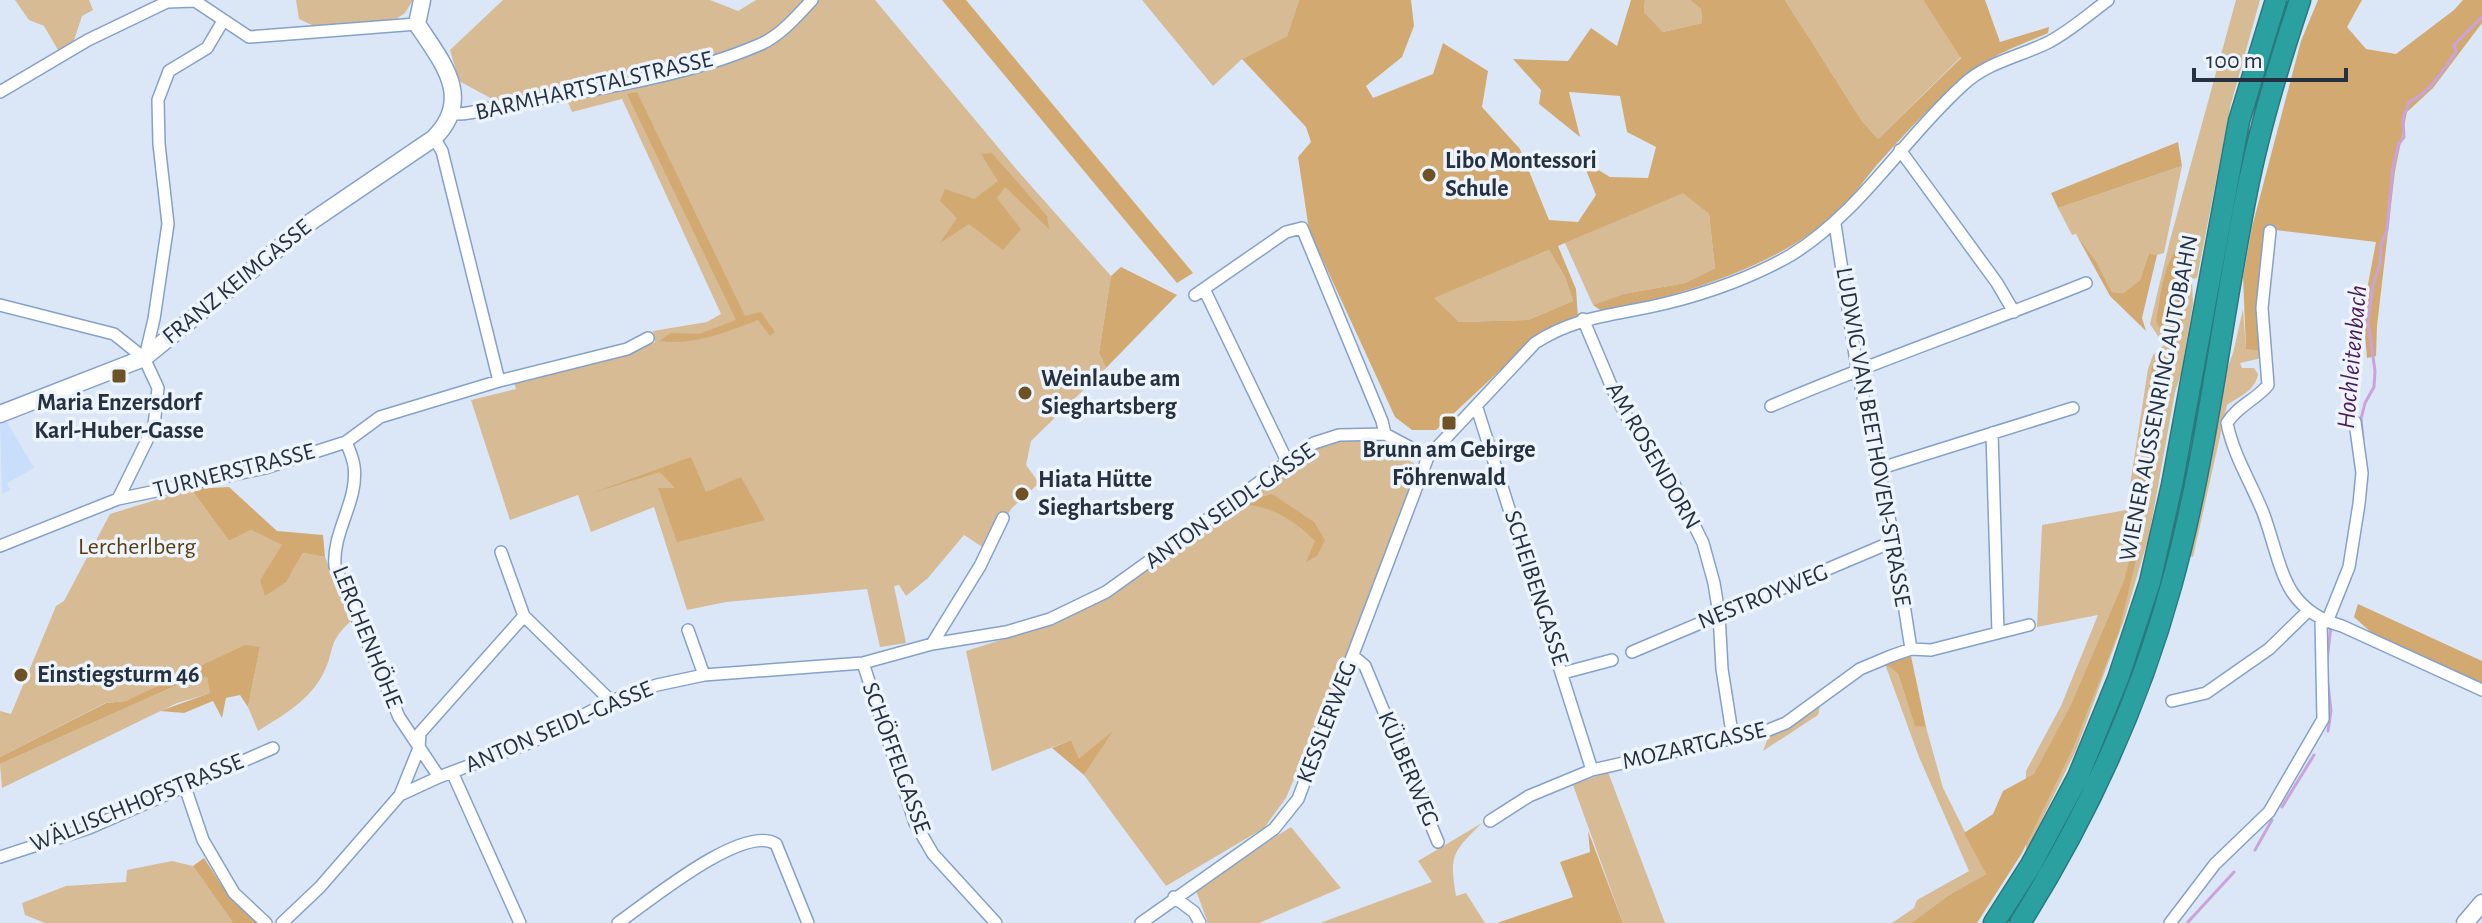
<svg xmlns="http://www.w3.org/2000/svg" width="2482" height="923" font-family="'Alegreya Sans',sans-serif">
  <rect width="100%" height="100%" fill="#dbe7f7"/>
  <!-- built -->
  <path fill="#c9defa" d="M5,419L34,468L7,483L10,490L2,494L0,421Z"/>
  <!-- green -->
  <path fill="#d6bb95" d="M15,0H89L93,10L82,16L73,43L58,50L44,26L29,20Z
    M296,0H413L405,13L396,19L314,26L299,19Z
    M503,0H710L738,11L756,0H875L1017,170L1111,276L1099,353L1106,368L1031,441L1026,465L1039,483L1012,508L984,548L964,535L928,578L906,596L899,585L894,586L906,643L880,647L867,589L726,602L687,610L654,507L591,532L578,495L510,520L471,400L516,389L513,380L626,352L655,342L653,331L707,322L721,314L622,99L572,112L562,89L494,100L459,81L450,50Z
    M1142,0H1299L1287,36L1242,59L1213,86Z
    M1645,0H1690L1701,9L1702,23L1663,32L1644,12Z
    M1785,0H1923L1961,57L1878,139L1862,121Z
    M2236,0H2260L2231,104L2197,278L2192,279L2193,304L2181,374L2175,392L2149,536L2124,620L2076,750L2026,852V771L2061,706L2098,615L2037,627L2042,525L2132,509L2130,485L2148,369L2153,355L2164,345L2150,324L2170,240Z
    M2182,166L2164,253L2157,255L2149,253L2140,280L2123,293L2112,292L2096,261L2076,234L2072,235L2058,208Z
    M1683,192L1709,214L1715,268L1685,283L1623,294L1593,305L1565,243Z
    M1549,250L1565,277L1573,301L1528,320L1459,322L1433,298Z
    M2243,309L2246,348L2261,351L2262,358L2240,363L2242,368H2254L2258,374C2255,391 2240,396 2227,405L2193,557L2190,556L2225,375L2233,353Z
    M1348,439L1386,444L1419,467L1345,657L1286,798L1264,828L1166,886L1084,775L1111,733L1079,758L1071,740L992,771L966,651L1057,622L1116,593L1315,448Z
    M191,489L229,541L251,530L283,545L260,580L287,581L303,553L325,557L351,621C326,644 336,649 323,674C309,701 283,715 258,731L248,707L260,647L126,701L105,703L0,757V711L11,714L56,606L64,601L110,514Z
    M1885,664L1898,674L1915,725L1926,727L1943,788L1986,874L1949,895L1911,923H1892L1914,908L1917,900L1969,871L1919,757Z
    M207,677L211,693L177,703L2,788L0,764L175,686Z
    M1820,706L1818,715L1763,751L1768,738Z
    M1608,772L1665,923H1623L1573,785Z
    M1482,823C1453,852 1449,854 1456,896L1466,893L1485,923H1320L1432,882L1418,861Z
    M1291,827L1341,888L1259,923H1208L1195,888Z
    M172,861L193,866L233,923H45L25,915L22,903L66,886L126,882L127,870Z"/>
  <!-- forest -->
  <path fill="#d2aa71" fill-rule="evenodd" d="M942,0H966L1193,273L1177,283Z
    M1299,0H1411L1414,26L1402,57L1366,86L1373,98L1433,74L1443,43L1488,71L1482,107L1520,149L1549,220L1578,222L1596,195L1582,160L1610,177L1648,178L1656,147L1627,132L1620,96L1569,92L1580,137L1539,104L1541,90L1513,59L1568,61L1591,28L1617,46L1631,0H1645L1644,12L1663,32L1702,23L1701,9L1690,0H1785L1862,121L1878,139L1961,58L1923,0H1985L2000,42L2049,27L2048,33C2026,43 2001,51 1982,65C1946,89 1913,125 1884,157C1866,176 1852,200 1832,217C1773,268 1678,296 1603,312L1593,305L1623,294L1685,283L1715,268L1709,214L1683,193L1558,246L1576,289L1578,318L1541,332L1436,430H1412L1395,417L1309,230L1298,157L1311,142L1306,127L1242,59L1287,36ZM1549,250L1565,277L1573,301L1528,320L1459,322L1434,298Z
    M2318,0H2362L2347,27L2366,49L2396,54L2454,10L2463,0H2482V23L2433,88L2407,112L2395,171L2377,326L2376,356L2367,358L2363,311L2376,242L2267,229L2256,312L2261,351L2246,349L2243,277L2252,227L2301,41Z
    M637,92L745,316L761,312L775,332L770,336L758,320C726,332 694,346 659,341L671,333L699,334L736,320L627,94Z
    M2178,142L2182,166L2058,208L2051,193Z
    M992,153L1047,216L1049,229L1005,187L997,198L1021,229L1003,250L969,224L940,243L957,218L940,201L945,189L974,199L998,181L981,154Z
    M2076,234L2096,261L2112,292L2123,293L2140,280L2149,253L2157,255L2142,318L2146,331L2110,296Z
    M2185,243H2194L2196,250L2183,289V335L2174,339L2162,332L2156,321C2161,298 2163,254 2185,243Z
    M1121,267L1177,295L1106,368L1099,353L1111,276Z
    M2166,353L2173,361L2146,501L2141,507L2136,494L2152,367L2157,357Z
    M691,457L706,492L741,477L765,520L677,542L658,488H675L660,472L592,493Z
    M229,487L277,531L323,535L325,557L303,553L287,581L265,596L260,580L282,545L251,530L229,541L191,489Z
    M1272,494L1314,522L1325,540L1317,556L1306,562L1315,541C1299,524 1274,507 1249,505L1255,499Z
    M2142,535L2119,631L2073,748L2022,853L1977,923H1911L1949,895L1986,874L1964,833L1993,814L2003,791L2034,774L2071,705L2124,581L2133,546Z
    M2358,604L2482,661V683L2374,635L2354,617Z
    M245,645L260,647L248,707L240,695L226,698L222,718L213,701L184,713L160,711L210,693L207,677L175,686L0,764V757L106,703L126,701Z
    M1911,656L1926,727L1915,726L1898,674L1885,664Z
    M1113,731L1084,775L1052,748L1071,740L1079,758Z
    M1588,831L1623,923H1497L1573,897L1560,862L1590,852Z
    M204,858L226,892L257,923H233L193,866Z"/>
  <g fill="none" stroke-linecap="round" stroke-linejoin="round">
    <!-- stream -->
    <path stroke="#caa3da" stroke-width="3" d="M2363,439L2361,419L2365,403L2374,387L2375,371L2368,321L2373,286L2380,263L2381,245L2387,230L2393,167L2398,145L2404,137L2403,118L2409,102C2431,92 2442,71 2456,52L2454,45L2482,17
      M2342,599L2352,573
      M2327,661L2331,625
      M2327,676L2331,711L2328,731
      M2282,807L2314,755
      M2255,850L2272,820
      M2188,922L2234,872"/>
    <defs>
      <path id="minor" d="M0,92L88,40L167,2L195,1L249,37L417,24
        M453,114C474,115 492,106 512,103C593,90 686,77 761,44C781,35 797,16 812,0
        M434,138L442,151L499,381
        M1900,150L1997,283L2014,312
        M1835,224L1857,368L1894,541L1911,649
        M2270,231L2262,308L2268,385C2256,400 2237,406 2227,423C2233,454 2250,481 2262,510C2272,534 2278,570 2292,592C2305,611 2321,620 2342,626L2482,690
        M1204,289L1287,461
        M1195,295L1286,232L1302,228L1382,421L1385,434
        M0,305L114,334L144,358L158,388L154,426L118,499
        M1583,319L1613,390L1629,421L1672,480L1703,543L1714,583L1719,614L1722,669L1733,739
        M145,357L154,319L168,224L159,144L158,100L169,71L207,48L223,21
        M1771,406C1875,361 1982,325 2086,283
        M1477,408L1592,770
        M1992,433L1998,632
        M346,442C349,449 353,458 354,466C359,500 332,532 335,566L399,717L439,777
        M1878,469L2073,408
        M0,546L118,499L265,468L346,442L380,417L499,381L627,349L648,338
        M501,552L524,616
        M2327,622L2349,567L2359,504L2362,473L2355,422
        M688,630L704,675
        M932,644L980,566L1003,518
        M1632,652L1894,541
        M1353,656L1365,666L1438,842
        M863,663L915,823L933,854L996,923
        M1563,673L1612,660
        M2172,701L2206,693L2269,649L2308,611
        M452,772L520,923
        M185,787L203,840L234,893L266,923
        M400,795L419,748L420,733L524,616L611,701
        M1490,821L1529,796L1592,770L1766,731L1786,723L1860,669L1891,656L1911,649L1931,650L2029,625
        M0,857L89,828L273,748
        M1174,897L1194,912L1200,923
        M282,923L320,887L400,795L439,777L529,743L611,701L657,685L704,675L863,663L932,644L1006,632L1050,619L1106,592L1314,443L1339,435L1385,434L1428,457
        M618,923C647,903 743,823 776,844L808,923
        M1141,923L1274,829L1298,799L1428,457L1535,343C1578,315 1619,315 1667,303C1708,293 1755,276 1791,255C1861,212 1903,139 1963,85C1987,62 2019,57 2049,42C2070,31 2089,14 2108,0
        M2170,923L2215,864L2269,812L2323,719L2321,620"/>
      <path id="secondary" d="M0,414L144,358L312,221L434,138C474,98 442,62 417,24L422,0
        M2465,923L2482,903"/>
      <path id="motorway" d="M1994,923L2031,865L2078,777L2118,679L2150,582L2172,485L2239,121L2276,0
        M2020,923C2086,818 2138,706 2171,586C2208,454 2221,316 2249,181C2262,119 2280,60 2300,0"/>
    </defs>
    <!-- minor casing -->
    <use href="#minor" stroke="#85a1c8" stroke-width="14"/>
    <!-- secondary casing -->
    <use href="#secondary" stroke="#85a1c8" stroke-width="19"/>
    <!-- motorway casing -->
    <use href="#motorway" stroke="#29797f" stroke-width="23"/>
    <!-- minor -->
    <use href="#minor" stroke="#fff" stroke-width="11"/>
    <!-- secondary -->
    <use href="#secondary" stroke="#fff" stroke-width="16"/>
    <!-- motorway -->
    <use href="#motorway" stroke="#2ba0a1" stroke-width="20"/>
  </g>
  <!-- markers -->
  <g fill="#6e5124" stroke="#eef4fc" stroke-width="3">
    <circle cx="1429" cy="175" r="8"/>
    <rect x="111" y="368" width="16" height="16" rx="4"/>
    <circle cx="1025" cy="393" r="8"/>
    <rect x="1441" y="415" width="16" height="16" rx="4"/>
    <circle cx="1022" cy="494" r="8"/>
    <circle cx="21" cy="675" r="8"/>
  </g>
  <g text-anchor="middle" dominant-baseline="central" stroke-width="7" stroke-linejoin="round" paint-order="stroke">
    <!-- street labels -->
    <g font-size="24" fill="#253141" stroke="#eef4fc">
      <text transform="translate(594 86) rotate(-13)">BARMHARTSTALSTRASSE</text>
      <text transform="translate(237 282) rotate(-39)">FRANZ KEIMGASSE</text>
      <text transform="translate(2159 398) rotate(-79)">WIENER AUSSENRING AUTOBAHN</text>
      <text transform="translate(1873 437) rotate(80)">LUDWIG VAN BEETHOVEN-STRASSE</text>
      <text transform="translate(1653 456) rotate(60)">AM ROSENDORN</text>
      <text transform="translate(234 471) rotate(-14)">TURNERSTRASSE</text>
      <text transform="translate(1230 506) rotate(-35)">ANTON SEIDL-GASSE</text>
      <text transform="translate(1536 588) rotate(72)">SCHEIBENGASSE</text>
      <text transform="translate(1763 597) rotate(-22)">NESTROYWEG</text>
      <text transform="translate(367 637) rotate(68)">LERCHENHÖHE</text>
      <text transform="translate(1327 722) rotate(-69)">KESSLERWEG</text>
      <text transform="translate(559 727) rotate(-23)">ANTON SEIDL-GASSE</text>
      <text transform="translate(1694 746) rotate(-13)">MOZARTGASSE</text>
      <text transform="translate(896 758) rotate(70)">SCHÖFFELGASSE</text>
      <text transform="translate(1408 769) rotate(67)">KÜLBERWEG</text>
      <text transform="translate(137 803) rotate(-22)">WÄLLISCHHOFSTRASSE</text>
    </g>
    <!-- poi labels -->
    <g font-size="24" font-weight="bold" fill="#253141" stroke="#eef4fc" text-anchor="start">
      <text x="1445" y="161">Libo Montessori<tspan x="1445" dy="28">Schule</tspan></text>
      <text x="1041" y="379">Weinlaube am<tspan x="1041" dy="28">Sieghartsberg</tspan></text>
      <text x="119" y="403" text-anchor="middle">Maria Enzersdorf<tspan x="119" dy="28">Karl-Huber-Gasse</tspan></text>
      <text x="1449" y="450" text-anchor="middle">Brunn am Gebirge<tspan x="1449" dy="28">Föhrenwald</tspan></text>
      <text x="1038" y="480">Hiata Hütte<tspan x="1038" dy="28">Sieghartsberg</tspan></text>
      <text x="37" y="675">Einstiegsturm 46</text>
    </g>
    <!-- park labels -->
    <g font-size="24" fill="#593d10" stroke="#eef4fc">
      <text x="137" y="547">Lercherlberg</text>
    </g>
    <!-- water labels -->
    <g font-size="26" font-style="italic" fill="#4b1b5c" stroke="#eef4fc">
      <text transform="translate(2352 357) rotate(-85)">Hochleitenbach</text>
    </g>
  </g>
  <!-- scale -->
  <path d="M2194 68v12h152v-12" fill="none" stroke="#253141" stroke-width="4"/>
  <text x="2206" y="68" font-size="24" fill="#253141" stroke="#eef4fc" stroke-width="6" paint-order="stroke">100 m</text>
</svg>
